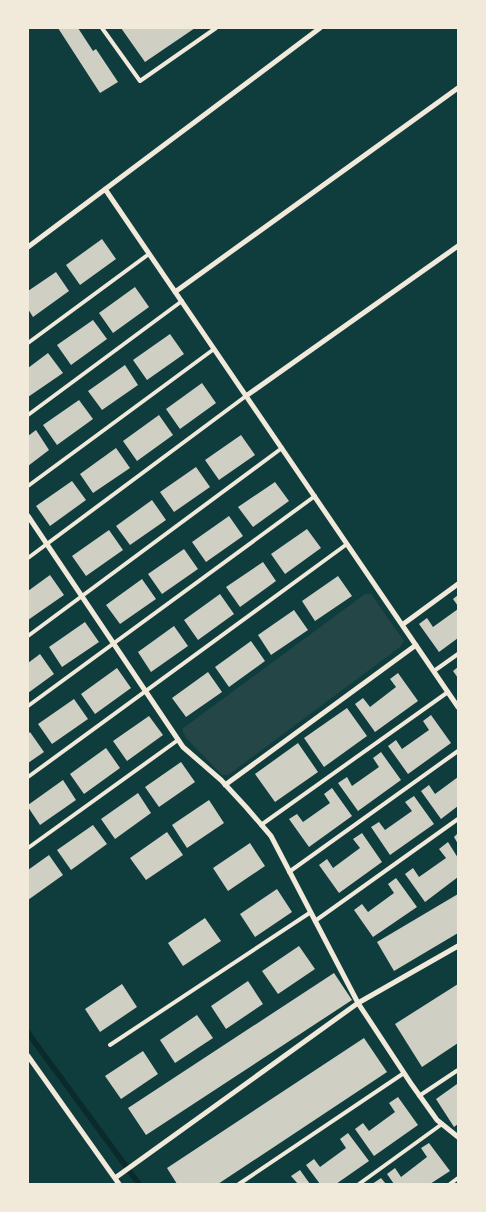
<svg xmlns="http://www.w3.org/2000/svg" width="486" height="1212" font-family="'IBM Plex Serif',serif">
  <rect width="100%" height="100%" fill="#0f3d3e"/>
  <!-- green -->
  <path fill="#244646" d="M365,594H371L404,641L400,647L228,775H222L186,738L182,729Z"/>
  <g fill="none" stroke-linecap="round" stroke-linejoin="round">
    <!-- stream -->
    <path stroke="#0a2a2b" stroke-width="5.5" d="M28,1033L139,1184"/>
  </g>
  <!-- building -->
  <path fill="#cfcfc3" d="M58,28H78L93,51L96,49L118,82L100,93Z
    M121,28H195L145,62Z
    M102,239L116,259L80,285L66,265Z
    M56,272L69,291L33,317L28,309V291Z
    M135,287L149,307L113,333L99,313Z
    M93,320L107,339L71,365L57,345Z
    M170,334L184,354L147,380L133,360Z
    M48,353L63,373L28,397V368Z
    M125,365L138,385L102,410L88,391Z
    M202,383L216,403L180,429L166,409Z
    M79,400L93,419L57,445L43,425Z
    M159,415L173,435L137,461L123,441Z
    M36,430L49,450L28,466V436Z
    M241,435L255,455L219,480L205,460Z
    M116,448L130,468L93,493L80,474Z
    M196,467L210,487L174,512L160,492Z
    M72,481L86,500L50,526L36,506Z
    M275,482L289,501L253,527L238,507Z
    M152,500L166,520L130,545L116,526Z
    M229,516L243,536L206,562L192,542Z
    M307,529L321,548L285,574L271,554Z
    M109,530L123,550L86,576L72,556Z
    M184,549L198,569L162,594L148,574Z
    M263,562L276,581L240,607L226,587Z
    M50,575L64,595L28,620V591Z
    M338,576L352,596L315,621L302,601Z
    M142,579L156,599L120,624L106,605Z
    M220,594L234,614L198,640L184,620Z
    M458,595V606L453,599Z
    M458,609V638L439,652L419,624L427,618L433,627Z
    M294,610L308,630L271,655L258,635Z
    M85,622L99,642L62,667L49,647Z
    M174,626L188,646L151,672L138,652Z
    M251,641L265,661L229,687L215,667Z
    M40,654L54,674L28,693V663Z
    M458,667V678L453,671Z
    M117,668L131,688L95,714L81,694Z
    M208,672L222,692L186,717L172,698Z
    M398,673L418,701L375,732L355,704L363,698L370,707L396,687L390,679Z
    M74,699L88,719L52,744L38,724Z
    M347,708L367,736L324,767L304,738Z
    M431,715L451,743L408,774L388,746L396,740L402,749L429,730L423,721Z
    M149,716L163,735L127,761L113,741Z
    M30,732L44,752L28,763V734Z
    M298,743L318,772L275,802L255,774Z
    M106,748L120,768L84,794L70,774Z
    M381,752L401,780L358,811L338,783L347,777L352,786L379,767L373,758Z
    M181,762L195,782L159,807L145,787Z
    M458,777V806L441,819L421,791L429,785L435,794Z
    M63,780L76,800L40,825L28,807V805Z
    M332,788L352,816L309,847L289,819L297,814L303,822L330,803L324,794Z
    M138,793L151,813L115,839L101,819Z
    M414,796L434,824L390,855L371,827L379,822L385,830L412,811L405,802Z
    M209,800L224,823L187,848L172,825Z
    M93,825L107,844L71,870L57,850Z
    M167,832L183,855L146,880L130,858Z
    M362,833L382,862L339,893L319,865L327,859L333,868L360,848L353,839Z
    M458,833V844L454,837Z
    M448,842L458,858V877L425,902L405,874L413,868L419,877L446,858L439,849Z
    M250,843L265,866L228,891L213,868Z
    M49,855L63,875L28,900V870Z
    M396,878L417,907L373,937L354,910L362,904L368,912L394,893L388,884Z
    M277,889L292,912L255,937L240,914Z
    M458,894V933L394,971L377,942Z
    M205,918L221,941L183,966L168,943Z
    M299,946L315,969L278,994L262,971Z
    M334,973L352,1000L146,1135L128,1108Z
    M248,981L263,1004L226,1029L211,1006Z
    M122,984L137,1007L100,1032L85,1009Z
    M458,984V1043L422,1067L395,1024Z
    M197,1015L213,1038L175,1063L160,1040Z
    M364,1038L387,1072L218,1184H177L167,1168Z
    M143,1051L158,1074L121,1099L105,1076Z
    M457,1084L458,1086V1124L454,1127L436,1099Z
    M398,1097L418,1125L374,1156L355,1129L363,1123L369,1131L395,1112L389,1103Z
    M348,1133L369,1161L336,1184H320L306,1165L314,1159L320,1167L346,1148L340,1139Z
    M429,1143L450,1171L430,1184H394L387,1174L395,1168L401,1177L427,1157L421,1148Z
    M300,1170L310,1184H298L291,1176Z
    M381,1178L386,1184H372Z"/>
  <g fill="none" stroke-linecap="round" stroke-linejoin="round">
    <!-- service -->
    <path stroke="#f1e9da" stroke-width="4" d="M102,28L140,81L216,28
      M28,343L149,254
      M28,415L182,301
      M28,486L214,349
      M28,558L246,396
      M28,636L282,448
      M434,671L458,654
      M28,706L315,496
      M28,777L347,544
      M261,825L448,692
      M28,848L178,740
      M289,872L458,751
      M315,921L458,819
      M110,1045L311,912
      M419,1096L458,1070
      M239,1184L404,1073
      M359,1184L442,1124
      M450,1184L458,1178"/>
    <!-- minor -->
    <path stroke="#f1e9da" stroke-width="5" d="M105,189L458,707
      M28,247L320,28
      M175,292L458,88
      M246,396L458,246
      M28,516L183,747L221,780L246,807L271,836L358,1003L412,1085L437,1120L458,1137
      M402,625L458,584
      M225,785L416,645
      M28,1056L119,1184
      M115,1178L358,1003L458,946"/>
  </g>
  <!-- border -->
  <rect width="486" height="1212" fill="none" stroke="#f1e9da" stroke-width="58"/>
</svg>
